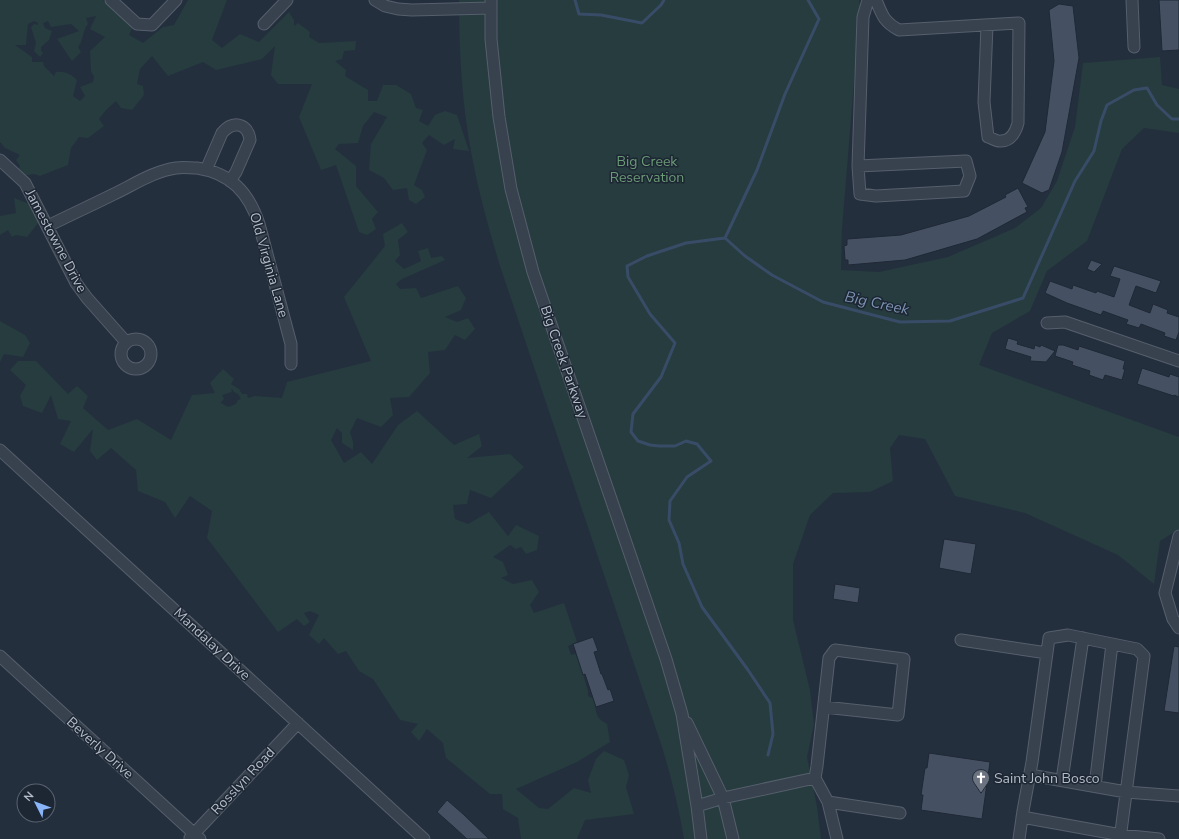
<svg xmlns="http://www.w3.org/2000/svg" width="1179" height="839" font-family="'Nunito Sans',sans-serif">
  <rect width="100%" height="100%" fill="#242f3e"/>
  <!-- green -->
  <path fill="#263c3f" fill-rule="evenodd" d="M0,0H103L105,2L107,0L136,20L129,35L143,43L163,27L174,25L188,0H227L212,40L222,48L240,34L259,42L289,12L294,20V26L298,23L310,32L309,37L319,43L356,41L355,50L344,51L342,59L335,61L346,70L345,76L368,90V101H377L383,85H396L411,94L416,108L423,110L419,121L428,126L435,115L445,111L457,115L469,151L453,149L455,139L444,145L429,135L422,143L427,150L414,185L422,190L425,197L416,204L409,200L407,188L393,190L384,178L369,170L371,144L387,117L374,112L363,126L358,143L339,144L335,149L356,166V186L378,212L372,219L376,229L367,235L359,232L336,165L321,170L299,117L312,84H278L271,75L275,46L262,59L216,70L203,62L168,76L152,56L140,69L137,84L143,86L144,95L132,110L121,108L116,101L106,110L99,119L104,126L88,138L79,137L71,148L68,165L40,176L34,174L28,175H23L19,168L20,166L16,160L20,155L5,148L0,142ZM96,16L90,29L105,37L90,51L91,71L94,77L93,82L80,87L85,96L80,101L73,96L77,80C71,74 65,71 56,72L54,76L44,66L43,62H32V57L15,45H26L28,24L34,21L38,23V25L34,24L31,27L36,43L34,51L40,57L43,53L41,51V47L49,40L52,31L45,28L43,23L48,21L51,27L71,24L79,31L57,39L72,61L81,52L78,47C84,40 82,31 88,24L86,18Z
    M459,0H859L860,9L842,229L841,270L879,272L948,257L1015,228L1041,208L1057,181L1075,127L1083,63L1160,57L1162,85L1179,89V133L1144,128L1122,149L1087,241L1047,271L1030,311L992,333L979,365L1179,437V529L1160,541L1154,584L1118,555L1025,513L955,496L925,439L899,435L890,448L893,481L870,492L833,493L810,515L793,564V620L810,690L814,724L807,757L817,807L821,839H684C679,808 671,777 662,747L500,266C489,230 479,194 472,157C462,105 459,53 459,0Z
    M14,198L32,205L39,222L27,237L16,235L12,237L8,230L0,235V216L16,213Z
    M402,223L408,232L398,240L400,255L395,261L404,269L421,261L418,251L428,248L431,258L442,256L445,260L402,279L396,284L400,289L416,288L421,298L458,286L466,298L461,310L445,317L457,322L468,318L475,329L465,340L455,335L445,350L428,352L430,373L409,397L390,398L393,415L381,427L357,418L350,432L353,442V450L342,443V433L337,428L331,440L344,463L361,452L372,464L398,425L417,411L454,445L479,434L482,446L467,458L510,454L524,467L491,498L470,490L467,504L453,505L455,519L468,524L489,512L508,536L516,525L539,536L537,550L526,554L521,547L516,549L510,545L493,557L503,562L508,575L501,578L513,584L532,580L539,592L530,605L534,613L564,603L577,642L568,646L571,655L575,654L578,657L588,691V696L594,699C595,704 596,716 599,718C601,721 605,722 607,724L610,742L577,762L516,789L539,808L548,809L574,788L591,793L588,780L596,759L604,751L624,760L629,775L626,787L634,814L585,820L577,839H521L518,818L503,809L502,794H490L446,758L443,743L427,729L419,741L411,732L418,724L400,720L373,679L359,671L346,651L338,654L324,638L319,644L309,635L319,615L310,611L304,613L310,622L304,626L297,619L278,632L207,538L212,511L190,496L175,518L165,502L138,491L136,470L111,448L97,460L90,451L93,429L74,452L60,444L71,421L58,419L51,395L42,413L23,406L20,396L26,385L10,370L18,361H36L68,394L77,386L88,396L83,408L108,430L137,419L171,440L192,395L215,393L210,383L223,369L234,379L231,384L239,389L242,394H247L248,398L255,396L282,398L287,382L371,361L344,297L385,246L383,234ZM232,389L234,392L238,394L241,399L238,400C236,405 233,405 228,407L221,403V402L224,399L222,395L232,392L231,390Z
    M0,321L25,335L30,343L23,357L4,354L0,362Z"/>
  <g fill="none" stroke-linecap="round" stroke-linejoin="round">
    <!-- stream -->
    <path stroke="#394c67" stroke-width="3" d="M575,0L579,14L601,15L642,23L661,5L664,0
      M808,0L819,19L785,94L757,170L725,238L745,256L772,275L823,302L900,322L950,321L1023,298L1075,181L1094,151L1101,121L1107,105L1134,90L1147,88L1157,105L1172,119H1179
      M725,238L686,243L647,256L627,266L628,277L650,314L675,343L661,377L633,414L631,432L638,441L650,445L659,446H675L686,441L697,444L711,461L687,477L670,501L669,520L679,543L683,564L702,607L748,670L770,703L773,734L768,755"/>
  </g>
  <!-- building -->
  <path fill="#455162" stroke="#1f2835" d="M1159,0H1179V50L1162,51Z
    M1059,4L1073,6L1079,58L1062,152L1049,190L1042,193L1022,183L1045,132L1054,61L1049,10Z
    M1018,188L1028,207L1025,208L1027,212L977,239L905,260L848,265V260H845L844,246L847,245V239L901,235L969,216L1006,197L1005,195Z
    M1091,260L1102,264L1094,272L1087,269Z
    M1114,266L1161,281L1156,293L1136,286L1129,305L1150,313L1153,304L1168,310L1167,313L1179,317V332L1176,340L1164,336L1165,333L1141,324L1139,328L1126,324L1128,320L1103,311L1101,315L1067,303L1045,293L1050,281L1072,289L1073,285L1096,293L1097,291L1114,297L1120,279L1110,276Z
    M1008,338L1018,341L1017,344L1034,349L1035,345L1040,347L1041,345L1055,351L1046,362L1030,361L1031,357L1005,349Z
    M1058,345H1063L1078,350L1079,346L1125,361L1123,369H1125L1122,380L1105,375L1103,380L1089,375L1090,371L1072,365L1073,362L1055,356Z
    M1142,368L1169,377L1170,374L1179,377V397L1174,395V396L1137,384Z
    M944,539L976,544L971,574L939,568Z
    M835,584L860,588L858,603L833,599Z
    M593,637L598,651L594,652L601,674H602L608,690L610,689L614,701L596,707L585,674L583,675L573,644Z
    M1174,646L1179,647V713L1164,711Z
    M929,753L990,762L982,819L921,810L923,795H921L925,768H927Z
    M447,800L463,814L489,839H467L455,828L437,812Z"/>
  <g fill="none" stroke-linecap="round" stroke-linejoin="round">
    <defs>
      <path id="minor" d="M111,0L137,24L152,25L176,0
        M375,0L385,6L398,9L412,10L491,8
        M491,0V39L499,117L511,189L533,272L666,659L682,714L697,806L701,839
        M876,0C882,15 884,22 899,30L1019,23L1018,123C1016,131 1011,141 1001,141C997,142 992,138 988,137L984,102L987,25
        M1132,0L1134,47
        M264,24L287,0
        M0,160L25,183L76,283L87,298L126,342
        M858,166L966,161L970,176L964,191L876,196L860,194L858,166L863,17L868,0
        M206,170L222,133C233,120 248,123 250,140L236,172L230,181
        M48,226C70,215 92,205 114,194C133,185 154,171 176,168C183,167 190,168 197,168C231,173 249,193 259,224L291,344V364
        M1047,323L1065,322L1179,361
        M121 354a15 15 0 1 1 30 0a15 15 0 1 1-30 0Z
        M0,450L424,839
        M1179,536L1165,593L1173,619L1179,628
        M961,640L1047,653
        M0,656L200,839
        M687,723L723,798L733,839
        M1030,775L1126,792L1179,796
        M815,778L817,766L829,658L835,650L904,659L898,715L824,707
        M1062,780L1083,638
        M1095,786L1112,644
        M828,802L900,813
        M697,806L723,798L815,778L828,802L837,839
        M1022,817L1121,835L1159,839
        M190,838L298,723
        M1019,839L1023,811L1032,762L1049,638L1068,635L1137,649L1144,656L1120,839"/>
    </defs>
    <!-- minor casing -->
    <use href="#minor" stroke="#565f6c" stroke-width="13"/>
    <!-- minor -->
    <use href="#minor" stroke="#38414e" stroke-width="11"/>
  </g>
  <!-- icons -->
  <defs>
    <symbol id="church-pin" viewBox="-11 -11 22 30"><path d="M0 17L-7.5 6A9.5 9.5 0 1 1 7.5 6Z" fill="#6b7280" stroke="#1d2633"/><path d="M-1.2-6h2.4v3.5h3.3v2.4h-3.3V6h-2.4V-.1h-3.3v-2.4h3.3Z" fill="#fff"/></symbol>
  </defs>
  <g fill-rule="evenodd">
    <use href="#church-pin" x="971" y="768" width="20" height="27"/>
  </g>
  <g text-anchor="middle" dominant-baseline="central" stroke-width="3" stroke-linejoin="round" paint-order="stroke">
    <!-- park labels -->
    <g font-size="14" fill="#6b9a76" stroke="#1d2633">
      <text x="647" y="161">Big Creek<tspan x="647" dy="16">Reservation</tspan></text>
    </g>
    <!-- street labels -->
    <g font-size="14" fill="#b4bcc9" stroke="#1d2633">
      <text transform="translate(56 241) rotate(62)">Jamestowne Drive</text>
      <text transform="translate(269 265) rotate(74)">Old Virginia Lane</text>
      <text transform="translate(564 362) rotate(71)">Big Creek Parkway</text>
      <text transform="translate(212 644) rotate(43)">Mandalay Drive</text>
      <text transform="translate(100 748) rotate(42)">Beverly Drive</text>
      <text transform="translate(243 781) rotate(-47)">Rosslyn Road</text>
    </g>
    <!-- poi labels -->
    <g font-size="14" fill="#b4bcc9" stroke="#1d2633" text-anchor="start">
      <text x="994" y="778">Saint John Bosco</text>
    </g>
    <!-- water labels -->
    <g font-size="15" font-style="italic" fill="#7c92b1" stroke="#1d2633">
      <text transform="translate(877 303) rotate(12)">Big Creek</text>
    </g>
  </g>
  <!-- north arrow -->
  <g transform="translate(36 803) rotate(312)"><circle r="19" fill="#1d2633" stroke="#59626f"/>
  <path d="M0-3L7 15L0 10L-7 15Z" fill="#8ab4f8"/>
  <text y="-6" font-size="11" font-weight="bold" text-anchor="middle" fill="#b4bcc9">N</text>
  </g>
</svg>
